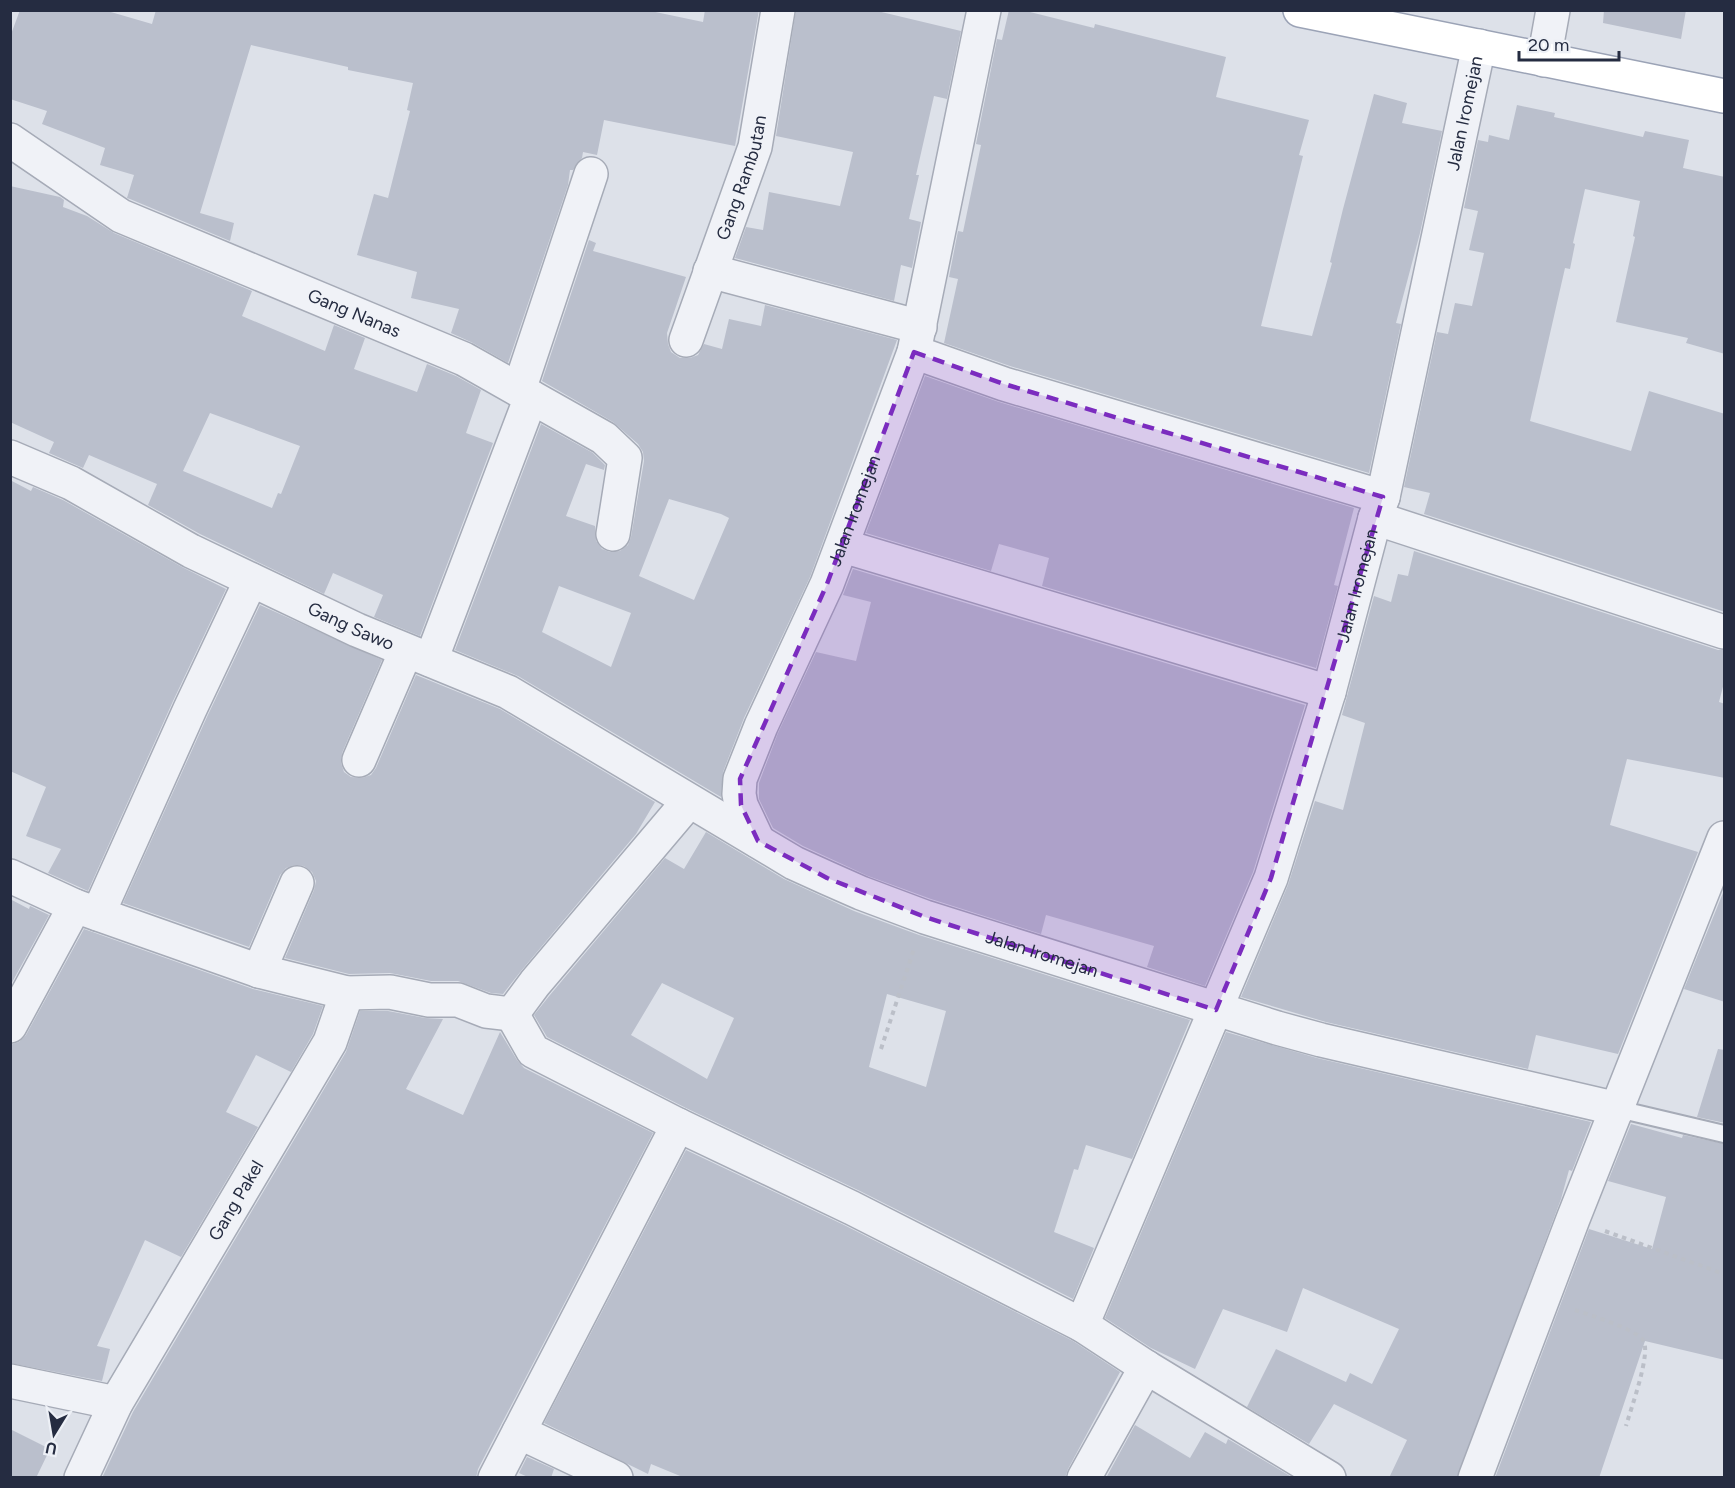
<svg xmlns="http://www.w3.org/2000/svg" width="1735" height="1488" font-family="Figtree,sans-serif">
  <rect width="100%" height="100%" fill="#dde1e9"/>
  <!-- building -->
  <path fill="#babfcc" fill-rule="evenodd" d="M20,10H104L152,24L156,10H646L703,22L705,10H759L735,146L604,120L597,155L583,152L582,158L573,170H570L568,185L508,363L473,343L451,333L459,309L411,298L417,272L357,255L374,194L388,198L410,111L407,110L413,83L348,70V67L251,45L200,213L234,223L230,241L130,199L127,198L134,175L100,165L105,148L42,124L47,111L10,99V37Z
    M796,10H873L961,31L947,99L934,96L916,175H919L909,219L921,222L912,268L901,265L894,301L735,258L746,227L763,230L769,192L840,206L853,152L776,136Z
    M1009,10H1022L1094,28L1095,24L1226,57L1216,97L1309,120L1299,155L1303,156L1261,326L1312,336L1332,263L1330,262L1343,209L1374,94L1407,103L1402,123L1442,131L1420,233L1396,323L1401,324L1369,473L1010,366L944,343L958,279L949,277L958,231L963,232L981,145L976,144L997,39L1002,40Z
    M1604,10H1686L1681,39L1603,23Z
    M1517,105L1555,113L1554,117L1643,137L1645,131L1689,140L1683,168L1725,177V354L1686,343L1688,338L1616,322L1635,237L1633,236L1640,201L1585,189L1573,243L1575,244L1570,269L1565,268L1530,421L1631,451L1649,391L1725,414V612L1424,514L1430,493L1404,487L1437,332L1448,334L1455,303L1472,306L1484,253L1469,250L1478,211L1464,208L1478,140L1488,142L1489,135L1509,140Z
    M10,186L60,197L64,200L63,207L87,216L114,233L252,291L242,316L325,351L334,325L365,338L354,369L417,392L427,364L456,376L481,390L466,433L493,443L420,636L374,617L383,595L333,573L324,594L200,534L148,505L157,484L89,455L83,468L49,453L54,442L10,422ZM210,413L300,446L281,494L278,493L272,508L183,471Z
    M589,240L596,243L593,251L686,277L667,333L668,344L671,352L680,358H690L698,355L704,344L722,349L729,319L761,326L765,305L897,340L810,577L744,718L723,772L721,797L518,676L455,650L541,424L593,453L605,465L604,470L586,464L566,516L595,526L596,541L602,549L610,552L620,551L628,545L631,537L644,461L643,452L638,444L613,422L542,381ZM669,499L721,514L729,518L694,600L639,576ZM559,586L631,613L611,667L542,632Z
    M925,376L999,402L1354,508L1334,585L1338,586L1316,668L1042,586L1049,558L999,544L991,571L866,533Z
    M10,480L31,491L33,487L63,500L182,567L226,589L173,701L88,891L48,873L61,849L26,836L46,787L10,771Z
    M1414,551L1718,650H1725V679L1719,702L1725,704V778L1627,759L1610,825L1698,852L1618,1054L1536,1035L1528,1069L1326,1022L1241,997L1288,885L1315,801L1343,810L1365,723L1342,715L1374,596L1391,602L1398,574L1408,576Z
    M853,569L1305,705L1253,872L1205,986L1147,967L1154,946L1046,915L1041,934L931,899L868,876L803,846L773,828L759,799V783L778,733L816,652L856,661L871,602L843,595Z
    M260,605L382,660L342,753L341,763L344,772L351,777L362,778L371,775L376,768L416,675L500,709L655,802L636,834L521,971L503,994L491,993L458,981H431L390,973L349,974L285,958L314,890L316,881L312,872L304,866L294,865L286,868L280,875L249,947L123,903L207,717Z
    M706,832L784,879L854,911L919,935L1190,1020L1132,1159L1086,1145L1078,1170L1074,1169L1054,1232L1094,1248L1073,1299L860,1191L686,1108L547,1037L534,1015L550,995L665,858L684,869ZM662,983L734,1018L707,1079L631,1035ZM887,994L946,1011L926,1087L869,1067Z
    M1725,888V1002L1684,989Z
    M10,899L29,909L30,906L49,915L10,986Z
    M84,929L253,989L323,1006L313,1034L291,1072L256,1055L226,1112L258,1127L181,1257L145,1240L97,1346L110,1349L102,1381L10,1363V1045L19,1042L26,1035Z
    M360,1011H388L425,1018L443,1019L406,1089L463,1115L500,1032L517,1060L524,1068L653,1133L478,1469L476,1478H102L133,1412L346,1052Z
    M1226,1032L1317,1058L1591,1122L1572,1171L1569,1170L1561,1199L1457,1478H1389L1407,1440L1334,1404L1309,1444L1247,1407L1276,1349L1346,1382L1350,1373L1372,1384L1399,1329L1303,1288L1287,1332L1223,1309L1195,1369L1151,1348L1105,1318Z
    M1718,1049L1725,1050V1123L1697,1117Z
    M1631,1124L1682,1138L1683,1135L1725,1144V1360L1645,1341L1599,1478H1495L1589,1229L1652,1249L1666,1197L1608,1181Z
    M686,1150L844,1225L1073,1341L1120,1372L1068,1469L1065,1478H685L651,1464L648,1474L544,1423Z
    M1135,1425L1190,1458L1205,1432L1226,1444L1228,1439L1290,1476L1289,1478H1106Z
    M10,1429L50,1449L36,1478H10Z
    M527,1457L554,1469L551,1478H530L519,1473Z"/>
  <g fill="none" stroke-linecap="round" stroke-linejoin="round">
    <defs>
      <path id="lane" d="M1618,1109L1724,1134"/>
      <g id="street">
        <path d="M1544,60L1553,10"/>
        <path id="s1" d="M10,140L121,216L464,359L604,438L625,458L613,534"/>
        <path d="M710,271L920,327"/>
        <path id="s2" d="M686,340L755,147L778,10"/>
        <path d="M914,352L1004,384L1383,497"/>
        <path d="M519,390L591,174"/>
        <path id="s3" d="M10,457L71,483L191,551L357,630L508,692L794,863L827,878L861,893L925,917L1277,1028L1321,1040L1618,1109"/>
        <path d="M1375,518L1724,632"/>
        <path d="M843,546L1329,692"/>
        <path d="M431,660L531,397"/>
        <path d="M359,760L406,651"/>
        <path id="s4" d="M758,841L741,805L739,794L740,779L761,726L827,584L914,352L984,10"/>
        <path d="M10,876L75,906L259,971L347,993L390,992L429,1000H458L486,1011L512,1014"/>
        <path d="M98,914L190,709L251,580"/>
        <path d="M259,971L297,883"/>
        <path d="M512,1014L533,1051L678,1125L852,1208L1082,1325L1146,1367L1329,1478"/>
        <path d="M512,1014L535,983L689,801"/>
        <path d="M10,1026L75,906"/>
        <path id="s5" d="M1082,1325L1271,878L1329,692L1375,518L1383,497L1479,46"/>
        <path d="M10,1381L116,1403"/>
        <path d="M519,1432L616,1478"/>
        <path id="s6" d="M81,1478L116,1403L330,1042L347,993"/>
        <path d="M495,1478L678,1125"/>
        <path d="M1084,1478L1146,1367"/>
        <path d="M1475,1478L1573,1219L1724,838"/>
      </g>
      <path id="primary" d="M1300,10L1724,96"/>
    </defs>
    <!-- lane casing -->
    <use href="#lane" stroke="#a6abb7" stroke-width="20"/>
    <!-- street casing -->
    <use href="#street" stroke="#a6abb7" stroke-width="36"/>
    <!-- primary casing -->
    <use href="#primary" stroke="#9ba3b6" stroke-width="36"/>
    <!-- path -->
    <path stroke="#bbbfc8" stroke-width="4" stroke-dasharray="4.5 4.5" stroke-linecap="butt" d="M881,1049L914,949
      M1605,1231L1724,1274
      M1575,1310C1590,1315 1635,1329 1643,1340C1652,1352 1630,1411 1626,1426"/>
    <!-- lane -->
    <use href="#lane" stroke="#f0f2f7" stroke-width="16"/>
    <!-- street -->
    <use href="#street" stroke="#f0f2f7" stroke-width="33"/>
    <!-- primary -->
    <use href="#primary" stroke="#fff" stroke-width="33"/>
  </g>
  <!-- marked area -->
  <path fill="#7b2cbf" fill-opacity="0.2" stroke="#7b2cbf" stroke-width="4.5" stroke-dasharray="12 8" stroke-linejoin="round" d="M914,352L1004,384L1383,497L1271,878L1216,1010L925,917L827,878L758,841L741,805L740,779L827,584Z"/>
  <g text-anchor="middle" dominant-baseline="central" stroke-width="4.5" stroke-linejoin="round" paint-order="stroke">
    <!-- street labels -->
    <g font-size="18" fill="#252c41" stroke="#edf0f6">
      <text stroke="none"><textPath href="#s5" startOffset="1275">Jalan Iromejan</textPath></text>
      <text stroke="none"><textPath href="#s2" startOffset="172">Gang Rambutan</textPath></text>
      <text stroke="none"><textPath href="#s1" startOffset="387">Gang Nanas</textPath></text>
      <text stroke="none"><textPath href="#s4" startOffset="358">Jalan Iromejan</textPath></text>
      <text stroke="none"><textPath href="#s5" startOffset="790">Jalan Iromejan</textPath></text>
      <text stroke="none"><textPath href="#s3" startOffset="381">Gang Sawo</textPath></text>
      <text stroke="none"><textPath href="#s3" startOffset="1149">Jalan Iromejan</textPath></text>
      <text stroke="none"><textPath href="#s6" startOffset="318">Gang Pakel</textPath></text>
    </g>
  </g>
  <!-- border -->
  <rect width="1735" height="1488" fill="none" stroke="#252c41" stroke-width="24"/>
  <!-- north arrow -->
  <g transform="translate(54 1434) rotate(191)" stroke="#edf0f6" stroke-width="4.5" paint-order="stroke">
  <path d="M0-4.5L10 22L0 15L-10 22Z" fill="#252c41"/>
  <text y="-9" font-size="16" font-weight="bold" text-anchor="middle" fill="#252c41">U</text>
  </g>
  <!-- scale -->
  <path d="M1519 51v9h100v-9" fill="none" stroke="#252c41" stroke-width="3"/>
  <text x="1528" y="51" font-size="18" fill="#252c41" stroke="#edf0f6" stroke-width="4.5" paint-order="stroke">20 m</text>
</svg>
